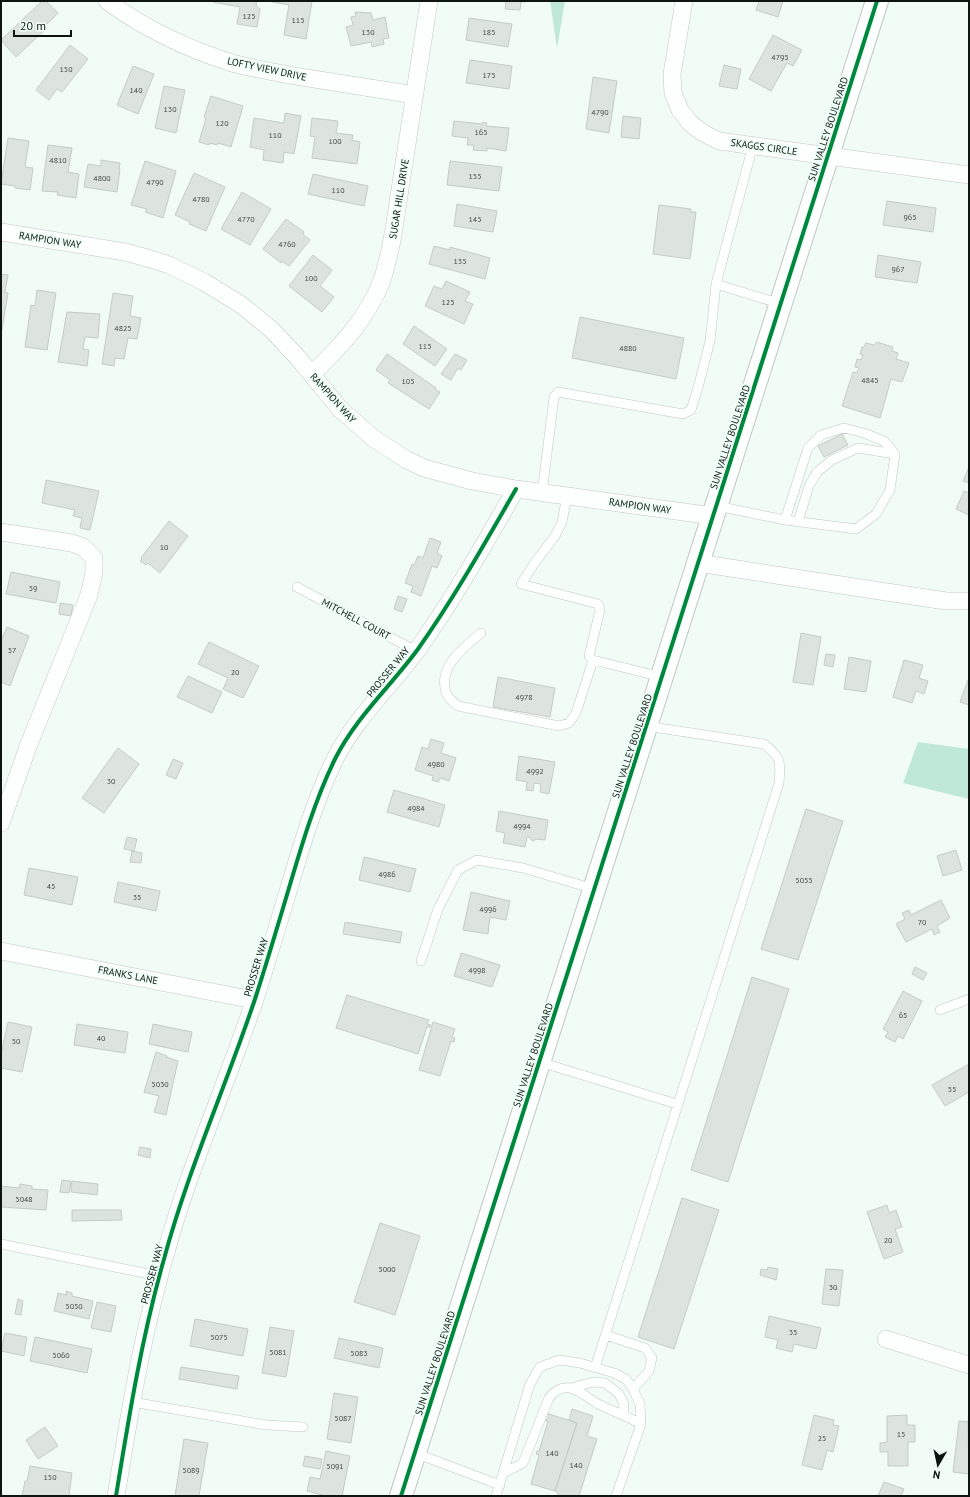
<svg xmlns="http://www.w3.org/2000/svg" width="970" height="1497" font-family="'PT Sans',sans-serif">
  <rect width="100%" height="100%" fill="#f2fcf7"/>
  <!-- green -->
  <path fill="#c0e8d6" d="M550,1H565L557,48Z
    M918,742L969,749V799L903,783Z"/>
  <!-- building -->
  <path fill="#dde4e0" stroke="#c5ccc8" d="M42,1H46L58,13L45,26L47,28L16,57L1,40Z
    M213,1H257L256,5L260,9L257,27L237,24L240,7L213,2Z
    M272,1H312L306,39L284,35L289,5L272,2Z
    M506,1H526V2H521L520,10L505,9Z
    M759,1H783L778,17L756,10Z
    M355,12L371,13L373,20L385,17L389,38L383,39L384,44L372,47L371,42L351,46L346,27L353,25L351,17L356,16Z
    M469,18L512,24L508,47L466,40Z
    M773,35L802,50L793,66L787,63L771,91L749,79Z
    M70,45L88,59L62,92L57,89L49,100L36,90Z
    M470,60L512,66L509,89L466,83Z
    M724,65L741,69L737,89L719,86Z
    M133,66L154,74L138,114L117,105Z
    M593,77L617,81L609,133L586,129Z
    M164,86L185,90L176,133L155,128Z
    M211,96L243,106L231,147L218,143L217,145L210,143L209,145L199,142L206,118L204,117Z
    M285,113L301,116L294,154L284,152L283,163L263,160L264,150L250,147L254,118L284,123Z
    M623,116L641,118L639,139L621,137Z
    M312,118L338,121L336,133L353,135L352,140L360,142L357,164L312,158L315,137L310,136Z
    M454,121L482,124L483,122L487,123L486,126L509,128L506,151L487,148V151L473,150L474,145H467L468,138L452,136Z
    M8,138L29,141L25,167L33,168L30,190L15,188V186L1,184Z
    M48,145L72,148L68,172L79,174L76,198L57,195L58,192L42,191Z
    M101,160L120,163L119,169H120L117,192L84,187L88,164L101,166Z
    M145,161L176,171L163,218L145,212L147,209L131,205Z
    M450,161L502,167L499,191L447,185Z
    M194,173L225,187L206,231L189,224L190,222L175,215Z
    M313,174L368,186L364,206L308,194Z
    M242,192L271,209L250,245L221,229Z
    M887,201L936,208L933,232L883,225Z
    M457,204L497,211L493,232L454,226Z
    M659,205L691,209V212H696L690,259L653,254Z
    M286,219L304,232L303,234L310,240L289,266L282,261L281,263L263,249Z
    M434,246L450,250V247L490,258L485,279L429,264Z
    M313,255L332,270L320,286L334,297L322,312L289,286Z
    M878,255L921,262L917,283L875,277Z
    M1,274L8,275L5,292L8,293L1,335Z
    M446,281L470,292L465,301L473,304L464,324L425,306L434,286L442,289Z
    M37,290L56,293L47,350L25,347L31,305L35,306Z
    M113,293L133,296L130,316L141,318L137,339L128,338L124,359L115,358L114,366L102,364Z
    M67,312L100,314L98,338L85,337L83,349L89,350L87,366L58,362Z
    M580,317L684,338L676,379L572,358Z
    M414,326L447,349L435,366L403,344Z
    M877,342L893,347L892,351L898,353L896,359L909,363L902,382L891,379L880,418L842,406L853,372L857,373L859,368L855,367L857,359L861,360L863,355L860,354L862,347H864L866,343L874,345Z
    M387,354L436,388L435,389L440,392L429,409L388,383L390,380L376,370Z
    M455,354L467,360L461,370L458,368L451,380L441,374Z
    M842,434L848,445L824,457L818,446Z
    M969,467V483L963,481Z
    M46,480L99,491L90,530L80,528L82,518L73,516L75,510L42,503Z
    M964,491L969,493V515L956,509Z
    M169,521L188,536L160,573L148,563L146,565L140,561L142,559L141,558Z
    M430,538L441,542L437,553L442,556L437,568L432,566L421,596L411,592L413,586L405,583L412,564L414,565L418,556L423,558Z
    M11,572L60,582L56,603L6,594Z
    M398,596L407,599L402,612L394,609Z
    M60,603L73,605L71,616L59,614Z
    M7,627L29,636L10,686L1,682V641Z
    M801,633L821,637L813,685L793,682Z
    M209,642L259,666L243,698L223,689L228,678L198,664Z
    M826,654L835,655L833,667L824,665Z
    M849,657L871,661L866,692L844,689Z
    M904,660L923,665L919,678L928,681L924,694L916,691L912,703L893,697Z
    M188,676L222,692L212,713L177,697Z
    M498,677L555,688L550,717L493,707Z
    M968,680H969V705L960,702Z
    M431,739L444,743L441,753L456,758L449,781L440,778L438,782L432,780L433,776L415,770L422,747L428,749Z
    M118,748L139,764L104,813L82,798Z
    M519,756L555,762L549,794L540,792L541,784L534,783L533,791L526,790L527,782L516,780Z
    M173,759L183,763L176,779L166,775Z
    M394,790L445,805L439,827L387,812Z
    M806,809L843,821L798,960L761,949Z
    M499,811L548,820L545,840L535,839L534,841L531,840V838L527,837L525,847L503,843L505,833L496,831Z
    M127,837L137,839L134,851L124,849Z
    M956,850L962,870L943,876L937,856Z
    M132,851L142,853L141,863L130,862Z
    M364,857L416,869L410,892L359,880Z
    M29,868L78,877L72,905L24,895Z
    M118,882L160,891L156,911L114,902Z
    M471,892L510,901L506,920L490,917L488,934L463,930Z
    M941,900L950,918L937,926L940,932L934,935L932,929L906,942L896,924L905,919L902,913L909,910L911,915Z
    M345,922L402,932L400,943L343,934Z
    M461,953L500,965L492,987L454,976Z
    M915,967L927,973L923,980L912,974Z
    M752,977L789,989L728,1182L691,1170Z
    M903,991L922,1001L903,1039L898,1036L895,1042L885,1037L888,1032L883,1029Z
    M347,995L429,1020L427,1024L431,1025L430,1027H427L418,1054L336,1028Z
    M8,1022L32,1027L22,1072L1,1068V1055Z
    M433,1022L455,1029L452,1037L455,1038L454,1042L451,1041L440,1076L419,1070Z
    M77,1024L128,1032L125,1053L74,1045Z
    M153,1024L192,1032L188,1052L149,1044Z
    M156,1052L167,1056L166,1057L178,1061L166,1115L154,1112L159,1096L144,1092Z
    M969,1064V1092L945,1106L932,1085Z
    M140,1147L151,1149L150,1158L138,1155Z
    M62,1180L71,1181L69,1193L60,1192Z
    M72,1181L98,1184L97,1195L71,1192Z
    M20,1184L32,1186V1189L48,1190L46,1210L1,1207V1186L19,1188Z
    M682,1198L719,1210L674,1349L638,1337Z
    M887,1205L889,1213L896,1210L902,1227L895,1229L903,1252L884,1259L867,1212Z
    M72,1210H121L122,1220L72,1221Z
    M380,1223L420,1236L395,1315L354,1302Z
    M768,1267L778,1269L776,1280L760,1275L761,1269L767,1270Z
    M826,1269L843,1270L839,1306L822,1304Z
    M66,1291L72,1293V1296L93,1301L89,1319L54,1311L58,1293L67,1295Z
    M18,1299L23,1301L21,1315L15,1314Z
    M97,1302L116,1306L111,1332L91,1328Z
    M769,1316L821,1328L816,1349L794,1344L792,1352L776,1348L778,1340L765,1337Z
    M195,1319L248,1329L243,1356L190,1346Z
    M270,1327L294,1331L286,1377L262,1373Z
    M5,1333L27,1337L24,1356L1,1351Z
    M35,1337L92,1349L87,1373L30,1361Z
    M339,1338L383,1348L379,1368L334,1358Z
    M181,1367L239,1376L237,1389L179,1379Z
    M334,1393L358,1397L351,1443L327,1439Z
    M572,1409L593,1416L587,1436L597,1439L579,1496H559L557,1492L555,1491L577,1423L569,1420Z
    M546,1413L577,1423L555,1491L531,1484L539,1455L536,1454L537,1451H539L548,1421L544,1420Z
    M814,1415L834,1420L833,1425L839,1426L833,1452L827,1450L822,1470L802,1465Z
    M907,1415V1425H915V1442H908V1466H888V1452H880V1443L887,1442V1416Z
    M968,1420L969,1474L953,1472L959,1421L968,1422Z
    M45,1427L58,1446L38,1459L26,1440Z
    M184,1439L208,1443L199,1496H175Z
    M326,1451L350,1456L342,1496H326L307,1491L310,1477L320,1479Z
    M305,1456L322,1459L320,1469L303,1466Z
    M30,1466L72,1473L69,1496H22L25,1481H27Z
    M884,1482L904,1489L901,1496H878Z"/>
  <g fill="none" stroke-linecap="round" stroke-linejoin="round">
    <defs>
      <path id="service" d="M753,145L716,284L781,304
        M542,493L554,397L558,392L683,414L691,410L699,384L710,341L716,284
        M567,496L562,522L555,536L536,561L521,584L598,604L600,610L589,656L593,660L662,677
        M717,506L785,520L856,529L876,514L890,490L895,454
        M785,520L808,448L821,435L844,428L864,433L884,441L895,454L858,448L832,460L817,472L809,486L798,522
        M297,587L416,651
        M481,633C463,648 436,668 447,695C449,699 455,703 458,706L559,726L569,723L576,713L593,660
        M421,961L438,909L458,870L477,860L523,868L594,889
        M940,1010L969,999
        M540,1062L677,1104
        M1,1244L159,1276
        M606,1335L645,1348L652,1358L649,1371L633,1389
        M595,1368L779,783C781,762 781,757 764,744L646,726
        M571,1388L593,1382L605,1383L619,1394L624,1404L623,1414
        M132,1402L266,1425L303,1427
        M415,1453L500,1485
        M504,1473L523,1463L549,1398C554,1391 561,1387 570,1388C580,1390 589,1399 598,1404C612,1411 627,1416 641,1424
        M496,1496L530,1384L540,1367L559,1360L580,1363L614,1373L626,1379L633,1389L640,1404L641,1424L616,1496"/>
      <path id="minor" d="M107,1C145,29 188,49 232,63C255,69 278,73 301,77C339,83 377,89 415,95
        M684,1L672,74L673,93L680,110L690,123L703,133L719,141L969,175
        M1,232L125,252L151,259L169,265L204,282L240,304L271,329L299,359L340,409L373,438L407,460L424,468L472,481L516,489L713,516
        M312,374C340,347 368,318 382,280C387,266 390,250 393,235L429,1
        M1,532L72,543L83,547L94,558V573L89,595L29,744L1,823
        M698,563L880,591L946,601H969
        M1,951L254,1000
        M886,1339L969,1365
        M116,1496C129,1416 142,1336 164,1259C188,1170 226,1086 255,999C267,962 278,925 289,888C302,844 315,800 335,759C356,717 391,686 418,649C454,598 485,543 516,489"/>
      <path id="primary" d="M401,1496L877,1"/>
    </defs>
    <!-- service casing -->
    <use href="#service" stroke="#c0c7c4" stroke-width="10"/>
    <!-- minor casing -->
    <use href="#minor" stroke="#c0c7c4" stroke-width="18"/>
    <!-- primary casing -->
    <use href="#primary" stroke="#c0c7c4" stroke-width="24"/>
    <!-- service -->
    <use href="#service" stroke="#fdfffe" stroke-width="9"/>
    <!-- minor -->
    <use href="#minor" stroke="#fdfffe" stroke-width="17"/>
    <!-- primary -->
    <use href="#primary" stroke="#fdfffe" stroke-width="22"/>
    <defs>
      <path id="cycleway" d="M116,1496C129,1416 142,1336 164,1259C188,1170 226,1086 255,999C267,962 278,925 289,888C302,844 315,800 335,759C356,717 391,686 418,649C454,598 485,543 516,489
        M401,1496L877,1"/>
    </defs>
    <!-- cycleway casing -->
    <use href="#cycleway" stroke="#effff7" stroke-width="6"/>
    <!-- cycleway -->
    <use href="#cycleway" stroke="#00873e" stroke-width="4"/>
  </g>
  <g text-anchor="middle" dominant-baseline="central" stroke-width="4" stroke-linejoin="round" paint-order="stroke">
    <!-- number labels -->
    <g font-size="8" fill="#434946">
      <text x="249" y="16">125</text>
      <text x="298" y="20">115</text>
      <text x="368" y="32">130</text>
      <text x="489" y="32">185</text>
      <text x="780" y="57">4795</text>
      <text x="66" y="69">150</text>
      <text x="489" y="75">175</text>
      <text x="136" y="90">140</text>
      <text x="170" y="109">130</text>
      <text x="600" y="112">4790</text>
      <text x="222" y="123">120</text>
      <text x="481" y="132">165</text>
      <text x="275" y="135">110</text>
      <text x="335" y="141">100</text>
      <text x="58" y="160">4810</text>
      <text x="475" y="176">155</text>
      <text x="102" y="178">4800</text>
      <text x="155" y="182">4790</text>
      <text x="338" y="190">110</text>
      <text x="201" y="199">4780</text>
      <text x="910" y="217">965</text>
      <text x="246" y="219">4770</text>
      <text x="475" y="219">145</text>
      <text x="287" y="244">4760</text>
      <text x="460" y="261">135</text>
      <text x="898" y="269">967</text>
      <text x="311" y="278">100</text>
      <text x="448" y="302">125</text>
      <text x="123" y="328">4825</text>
      <text x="425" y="346">115</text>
      <text x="628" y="348">4880</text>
      <text x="870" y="380">4845</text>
      <text x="408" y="381">105</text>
      <text x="164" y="547">10</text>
      <text x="33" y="588">59</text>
      <text x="12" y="650">57</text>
      <text x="235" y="672">20</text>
      <text x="524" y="697">4978</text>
      <text x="436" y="764">4980</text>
      <text x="535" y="771">4992</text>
      <text x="111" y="781">30</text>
      <text x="416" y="808">4984</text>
      <text x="522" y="826">4994</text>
      <text x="387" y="874">4986</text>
      <text x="804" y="880">5055</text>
      <text x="51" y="886">45</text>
      <text x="137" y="897">35</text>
      <text x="488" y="909">4996</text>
      <text x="922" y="922">70</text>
      <text x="477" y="970">4998</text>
      <text x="903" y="1015">65</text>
      <text x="101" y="1038">40</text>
      <text x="16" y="1041">50</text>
      <text x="160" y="1084">5030</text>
      <text x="952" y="1089">55</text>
      <text x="24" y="1199">5048</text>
      <text x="888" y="1240">20</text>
      <text x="387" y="1269">5000</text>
      <text x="833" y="1287">30</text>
      <text x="74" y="1306">5050</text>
      <text x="793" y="1332">35</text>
      <text x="219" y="1337">5075</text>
      <text x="278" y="1352">5081</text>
      <text x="359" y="1353">5083</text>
      <text x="61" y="1355">5060</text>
      <text x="343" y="1418">5087</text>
      <text x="901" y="1434">15</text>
      <text x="822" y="1438">25</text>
      <text x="552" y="1453">140</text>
      <text x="576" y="1465">140</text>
      <text x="335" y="1466">5091</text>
      <text x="191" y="1470">5089</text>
      <text x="50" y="1477">150</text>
    </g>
    <!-- street labels -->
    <g font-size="10" fill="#0e1411" stroke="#effff7">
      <text transform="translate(267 69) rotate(12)">LOFTY VIEW DRIVE</text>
      <text transform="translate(828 129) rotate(-72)">SUN VALLEY BOULEVARD</text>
      <text transform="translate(764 147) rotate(8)">SKAGGS CIRCLE</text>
      <text transform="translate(399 199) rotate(-81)">SUGAR HILL DRIVE</text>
      <text transform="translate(50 240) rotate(9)">RAMPION WAY</text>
      <text transform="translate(333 398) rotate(48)">RAMPION WAY</text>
      <text transform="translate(730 437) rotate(-72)">SUN VALLEY BOULEVARD</text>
      <text transform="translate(640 506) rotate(8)">RAMPION WAY</text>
      <text transform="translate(356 619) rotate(28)">MITCHELL COURT</text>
      <text transform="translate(388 672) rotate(-51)">PROSSER WAY</text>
      <text transform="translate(632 746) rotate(-72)">SUN VALLEY BOULEVARD</text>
      <text transform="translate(256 967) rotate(-73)">PROSSER WAY</text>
      <text transform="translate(128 975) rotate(11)">FRANKS LANE</text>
      <text transform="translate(533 1055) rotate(-72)">SUN VALLEY BOULEVARD</text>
      <text transform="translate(152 1274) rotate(-75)">PROSSER WAY</text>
      <text transform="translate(435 1363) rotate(-72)">SUN VALLEY BOULEVARD</text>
    </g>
  </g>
  <!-- border -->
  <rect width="970" height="1497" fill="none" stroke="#0e1411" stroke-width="4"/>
  <!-- north arrow -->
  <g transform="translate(938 1465) rotate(189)" stroke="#effff7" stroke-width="3" paint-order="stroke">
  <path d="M0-3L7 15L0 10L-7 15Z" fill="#0e1411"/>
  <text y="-6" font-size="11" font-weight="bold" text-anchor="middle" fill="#0e1411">N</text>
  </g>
  <!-- scale -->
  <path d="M14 30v6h57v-6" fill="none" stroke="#0e1411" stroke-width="2"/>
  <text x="20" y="30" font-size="12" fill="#0e1411" stroke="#effff7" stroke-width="3" paint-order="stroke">20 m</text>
</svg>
